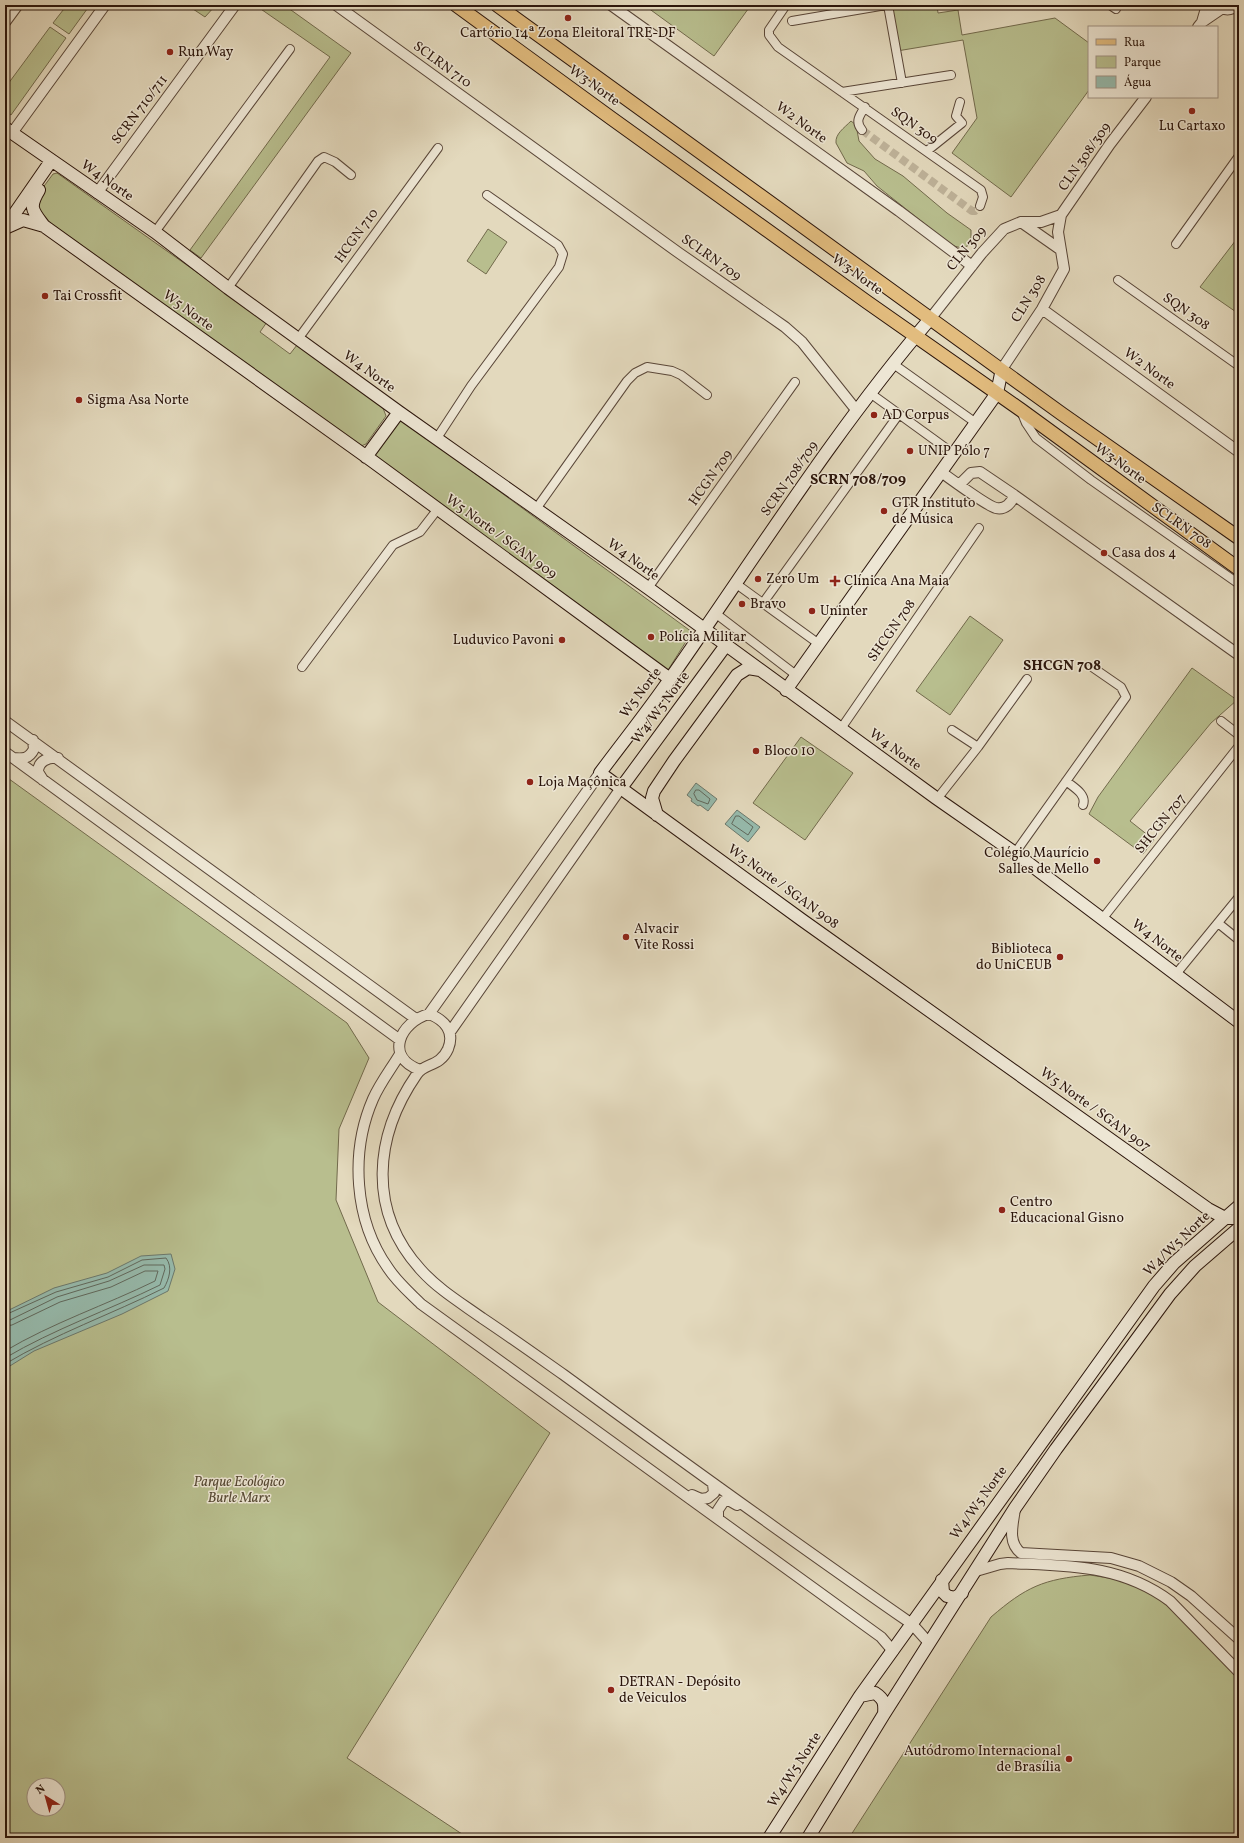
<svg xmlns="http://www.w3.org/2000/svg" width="1244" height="1843" font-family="Vollkorn,serif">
  <rect width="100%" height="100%" fill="#e3d9bd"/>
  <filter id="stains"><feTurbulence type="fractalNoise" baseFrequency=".005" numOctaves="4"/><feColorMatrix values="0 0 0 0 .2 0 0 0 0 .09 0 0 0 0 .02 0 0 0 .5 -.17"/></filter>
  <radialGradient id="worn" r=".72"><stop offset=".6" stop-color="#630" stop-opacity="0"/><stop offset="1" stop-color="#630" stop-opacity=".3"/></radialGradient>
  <!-- green -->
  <path fill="#b8be8e" stroke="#726a4c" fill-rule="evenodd" d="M67,5H90L69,34L53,23Z
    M187,5H213L215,6L205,17Z
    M255,5H284L351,53L201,258L190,250L330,57Z
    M644,5H751L714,56Z
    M888,5H937L938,13L958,10L962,35L1055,18L1089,43V90L1011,197L952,153L977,118L963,40L897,51Z
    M50,27L66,38L11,115L5,111V88Z
    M851,121L856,125L859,141L875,159L903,176L947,213L971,230V244C963,249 958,248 950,244L877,186L864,171L847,163L836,143C835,134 844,128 851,121Z
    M57,173L267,322L260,332L290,354L297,345L383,408L386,416L366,444L361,446L356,444L34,211L33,201L53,174Z
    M488,229L507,242L486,274L467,261Z
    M1239,236V314L1200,287Z
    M403,421L692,632L668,670L373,456L395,422Z
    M970,616L1003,640L950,715L916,691Z
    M1192,668L1237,700L1211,723L1130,821L1154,840L1143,854L1089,814L1098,797Z
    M801,737L853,773L805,840L753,803Z
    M5,776L347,1023L369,1058L339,1129L336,1200L378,1302L550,1433L347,1758L468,1838H5ZM34,1785H58V1809H34Z
    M1090,1575C1108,1578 1127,1580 1143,1589C1182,1612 1210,1648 1239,1680V1838H849L991,1617C1026,1587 1043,1579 1090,1575Z"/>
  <!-- water -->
  <path fill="#96baac" stroke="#6b786c" d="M696,783L717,799L708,811L700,805L698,806L691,801L692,799L687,795Z
    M737,810L760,827L748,842L725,824Z
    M171,1254L175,1269L168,1291L122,1314L34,1351L5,1369V1312L54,1288L107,1273L141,1256Z"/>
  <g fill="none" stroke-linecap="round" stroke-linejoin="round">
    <!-- shore -->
    <path stroke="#60685c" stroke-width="1" d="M696,790H699L710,799L708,804L697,800L694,794Z
      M736,816H739L753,827L748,835L732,824Z
      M5,1315L56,1292L108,1277L142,1260L166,1258C173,1267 169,1279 164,1288C112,1314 55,1334 5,1364
      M5,1320H10L57,1297L109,1281L144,1265H164L165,1269L160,1285C109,1310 54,1329 5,1358
      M5,1326L12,1325L60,1302L111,1287L145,1271H158L155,1281C106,1305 52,1323 5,1351"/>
    <!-- minor-tunnel -->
    <path stroke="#beb299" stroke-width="8" stroke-dasharray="8 4" stroke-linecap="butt" d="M862,130L972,211H975L980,206"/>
    <defs>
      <path id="minor" d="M786,5L769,30V35L778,47L981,190L983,197L980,206
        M888,5L902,83
        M1110,5L1116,9
        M792,21L886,5
        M5,24L19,5
        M842,92L951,75
        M862,130C855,122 859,116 865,107
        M927,151L962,123L956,116L960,102
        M155,232L290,49
        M1176,244L1239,156
        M1118,280L1239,366
        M228,288L318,161L324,157L335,162L351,175
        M298,339L438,148
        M892,363L976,423
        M870,393L954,454
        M1021,411L1026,423L1036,438L1091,480L1239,584
        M437,438L471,386L559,267L563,254L558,245L487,195
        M536,509L627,381L635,373L647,367L672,371L681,375L707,395
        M735,583L819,644
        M648,588L795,382
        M763,603L899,414
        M715,613L796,675
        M302,667L393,545L420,532L437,510
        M1221,721L1239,735
        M840,730L979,528
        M952,730L978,747
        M1066,781C1073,787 1087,794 1083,805
        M937,799L978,747L1027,679
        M1015,853L1126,697L1121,687L1092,667
        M1103,918L1239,746
        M1218,923L1239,940
        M1176,974L1239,897"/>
      <path id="tertiary" d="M336,5L679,253L785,327L802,342L857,411
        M611,5L899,211L972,266
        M1218,5C1224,11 1231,11 1237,5
        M1202,22L1207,5
        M1198,27L1202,22L1221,9
        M12,133L105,5
        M97,193L235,5
        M1021,222L1061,250
        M1042,309L1239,452
        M930,319L982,253L1004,229L1021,222H1041L1061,215
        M1002,369L1042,309L1064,269L1058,232L1061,215L1110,144L1146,97
        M941,472C951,479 987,506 996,508C1005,510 1012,503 1014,495L980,472L971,473L959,485
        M1014,495L1239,655
        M5,721L416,1019
        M5,752L400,1040
        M13,758C23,759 29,759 34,749L33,740
        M43,780L38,772C38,761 48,757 58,758
        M429,1014L600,773
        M450,1032L621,788
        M400,1054C391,1069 380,1083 373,1099C350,1152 354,1220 388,1268C397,1282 410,1293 421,1304L881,1637L893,1651
        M420,1070C384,1057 400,1022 429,1014C445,1020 455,1032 448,1049C440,1067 424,1063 417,1074C374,1136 367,1211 421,1270C438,1289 461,1303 482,1318C509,1336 537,1356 564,1375C679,1459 795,1543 912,1624L929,1643
        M692,1495L701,1499L708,1498L714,1493L713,1484
        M1015,1509C1013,1524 1007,1542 1021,1553L1111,1558L1139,1566L1171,1582L1191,1596L1239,1639
        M718,1518V1510L724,1501H730L737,1505
        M976,1571L1000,1564L1008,1563C1067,1566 1120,1564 1170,1601L1239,1672"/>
      <path id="secondary" d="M5,128L155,232L228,288L399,412L648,588L936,798L1015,853L1239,1022
        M39,190C28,208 33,211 44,226
        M6,226L51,161
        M5,228L23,220L44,226L371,460L670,679
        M930,319C834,431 755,558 670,679C648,711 623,742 600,773L802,920L1208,1209L1225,1218H1239
        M366,457L399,412
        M786,690L997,393L1002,369
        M621,788L726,645
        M657,815L652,798L654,791L674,761L737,675L748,668L760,670
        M942,1580L943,1592L947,1596L955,1598L962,1593
        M860,1696L875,1693C884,1699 885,1703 884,1714
        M769,1838L860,1696L1154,1286L1174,1263L1239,1206
        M808,1838L884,1714L1015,1508L1056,1449L1170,1294L1195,1266L1239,1228"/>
      <path id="primary" d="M456,5L611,118L867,302L1021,410L1239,569
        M497,5L1062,414L1239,538"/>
    </defs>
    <!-- minor casing -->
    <use href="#minor" stroke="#594638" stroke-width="10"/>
    <!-- tertiary casing -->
    <use href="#tertiary" stroke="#594638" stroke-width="12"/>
    <!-- secondary casing -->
    <use href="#secondary" stroke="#2b150b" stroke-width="14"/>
    <!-- primary casing -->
    <use href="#primary" stroke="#2b150b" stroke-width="15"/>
    <!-- minor -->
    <use href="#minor" stroke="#ede6d4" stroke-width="8"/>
    <!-- tertiary -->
    <use href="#tertiary" stroke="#ede6d4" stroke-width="10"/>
    <!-- secondary -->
    <use href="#secondary" stroke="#ede6d4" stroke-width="12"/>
    <!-- primary -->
    <use href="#primary" stroke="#e2bc7e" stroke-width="13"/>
  </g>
  <!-- markers -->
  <g fill="#8f2418" stroke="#ede6d4" stroke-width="1.5">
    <circle cx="568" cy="18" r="4"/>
    <circle cx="170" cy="52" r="4"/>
    <circle cx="1192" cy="111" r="4"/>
    <circle cx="45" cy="296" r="4"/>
    <circle cx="79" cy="400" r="4"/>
    <circle cx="874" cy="415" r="4"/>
    <circle cx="910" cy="451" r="4"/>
    <circle cx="884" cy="511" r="4"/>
    <circle cx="1104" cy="553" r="4"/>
    <circle cx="758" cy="579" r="4"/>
    <path d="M833 575h4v4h4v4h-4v4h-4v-4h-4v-4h4z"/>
    <circle cx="742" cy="604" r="4"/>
    <circle cx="812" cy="611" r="4"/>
    <circle cx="651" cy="637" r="4"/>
    <circle cx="562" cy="640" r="4"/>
    <circle cx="756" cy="751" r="4"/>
    <circle cx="530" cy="782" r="4"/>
    <circle cx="1097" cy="861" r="4"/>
    <circle cx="626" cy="937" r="4"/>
    <circle cx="1060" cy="957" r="4"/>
    <circle cx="1002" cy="1210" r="4"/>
    <circle cx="611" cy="1690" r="4"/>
    <circle cx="1069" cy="1759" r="4"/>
  </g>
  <g text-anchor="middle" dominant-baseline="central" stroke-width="3" stroke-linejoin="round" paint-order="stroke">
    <!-- poi labels -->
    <g font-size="14" fill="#2b150b" stroke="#ede6d4" text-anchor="start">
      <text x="568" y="33" text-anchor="middle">Cartório 14ª Zona Eleitoral TRE-DF</text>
      <text x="178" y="52">Run Way</text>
      <text x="1192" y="126" text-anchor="middle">Lu Cartaxo</text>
      <text x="53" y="296">Tai Crossfit</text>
      <text x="87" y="400">Sigma Asa Norte</text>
      <text x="882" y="415">AD Corpus</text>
      <text x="918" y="451">UNIP Pólo 7</text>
      <text x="892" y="503">GTR Instituto<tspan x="892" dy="16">de Música</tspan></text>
      <text x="1112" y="553">Casa dos 4</text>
      <text x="766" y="579">Zero Um</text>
      <text x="844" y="581">Clínica Ana Maia</text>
      <text x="750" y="604">Bravo</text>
      <text x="820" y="611">Uninter</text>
      <text x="659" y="637">Polícia Militar</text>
      <text x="554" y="640" text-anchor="end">Luduvico Pavoni</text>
      <text x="764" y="751">Bloco 10</text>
      <text x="538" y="782">Loja Maçônica</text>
      <text x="1089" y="853" text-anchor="end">Colégio Maurício<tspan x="1089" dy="16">Salles de Mello</tspan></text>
      <text x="634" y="929">Alvacir<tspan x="634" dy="16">Vite Rossi</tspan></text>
      <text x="1052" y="949" text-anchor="end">Biblioteca<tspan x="1052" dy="16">do UniCEUB</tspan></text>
      <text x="1010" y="1202">Centro<tspan x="1010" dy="16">Educacional Gisno</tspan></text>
      <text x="619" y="1682">DETRAN - Depósito<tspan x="619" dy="16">de Veiculos</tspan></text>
      <text x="1061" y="1751" text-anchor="end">Autódromo Internacional<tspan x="1061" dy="16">de Brasília</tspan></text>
    </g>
    <!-- street labels -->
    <g font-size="14" fill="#2b150b" stroke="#ede6d4">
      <text transform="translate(442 65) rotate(36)">SCLRN 710</text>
      <text transform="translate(594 86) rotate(36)">W3 Norte</text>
      <text transform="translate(140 110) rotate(-53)">SCRN 710/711</text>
      <text transform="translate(801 123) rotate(36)">W2 Norte</text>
      <text transform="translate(914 126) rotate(35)">SQN 309</text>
      <text transform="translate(1085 157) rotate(-55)">CLN 308/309</text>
      <text transform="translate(107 181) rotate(35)">W4 Norte</text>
      <text transform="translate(357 236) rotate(-54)">HCGN 710</text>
      <text transform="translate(967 249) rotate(-50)">CLN 309</text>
      <text transform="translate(711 258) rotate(35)">SCLRN 709</text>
      <text transform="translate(857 275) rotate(36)">W3 Norte</text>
      <text transform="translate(1029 299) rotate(-58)">CLN 308</text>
      <text transform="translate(188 311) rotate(36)">W5 Norte</text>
      <text transform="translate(1186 312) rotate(35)">SQN 308</text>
      <text transform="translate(1149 369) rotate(36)">W2 Norte</text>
      <text transform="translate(369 372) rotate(36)">W4 Norte</text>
      <text transform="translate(1120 464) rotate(36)">W3 Norte</text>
      <text transform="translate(711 478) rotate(-55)">HCGN 709</text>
      <text transform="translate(790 479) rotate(-55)">SCRN 708/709</text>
      <text transform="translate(1181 526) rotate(35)">SCLRN 708</text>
      <text transform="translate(501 537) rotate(36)">W5 Norte / SGAN 909</text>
      <text transform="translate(633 560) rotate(36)">W4 Norte</text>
      <text transform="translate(892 631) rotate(-55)">SHCGN 708</text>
      <text transform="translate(641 693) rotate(-53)">W5 Norte</text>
      <text transform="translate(661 708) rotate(-53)">W4/W5 Norte</text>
      <text transform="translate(895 750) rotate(36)">W4 Norte</text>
      <text transform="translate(1161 824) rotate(-51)">SHCGN 707</text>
      <text transform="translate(783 887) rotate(36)">W5 Norte / SGAN 908</text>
      <text transform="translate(1157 941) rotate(38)">W4 Norte</text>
      <text transform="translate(1095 1110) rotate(36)">W5 Norte / SGAN 907</text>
      <text transform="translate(1177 1244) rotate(-44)">W4/W5 Norte</text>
      <text transform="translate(979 1503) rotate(-54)">W4/W5 Norte</text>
      <text transform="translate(795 1770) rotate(-57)">W4/W5 Norte</text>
    </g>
    <!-- park labels -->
    <g font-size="14" font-style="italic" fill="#554832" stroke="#ede6d4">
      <text x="239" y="1482">Parque Ecológico<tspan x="239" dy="16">Burle Marx</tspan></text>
    </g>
    <!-- neighbourhood labels -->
    <g font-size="15" font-weight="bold" fill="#2b150b" stroke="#ede6d4">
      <text x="858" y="480">SCRN 708/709</text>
      <text x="1062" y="666">SHCGN 708</text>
    </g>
  </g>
  <!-- margin -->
  <rect width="1244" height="1843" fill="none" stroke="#e3d9bd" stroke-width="20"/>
  <rect x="6" y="6" width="1232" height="1831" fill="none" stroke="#2b150b" stroke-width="2"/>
  <rect x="10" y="10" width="1224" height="1823" fill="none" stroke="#2b150b"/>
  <!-- legend -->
  <rect x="1088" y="26" width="130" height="72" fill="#ede6d4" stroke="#9f9284"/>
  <rect x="1096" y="39" width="20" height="6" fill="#e2bc7e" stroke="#9f9284"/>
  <text x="1124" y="46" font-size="12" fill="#2b150b">Rua</text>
  <rect x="1096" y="56" width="20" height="12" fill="#b8be8e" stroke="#9f9284"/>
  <text x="1124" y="66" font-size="12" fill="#2b150b">Parque</text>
  <rect x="1096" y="76" width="20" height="12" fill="#96baac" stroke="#9f9284"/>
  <text x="1124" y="86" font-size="12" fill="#2b150b">Água</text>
  <!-- north arrow -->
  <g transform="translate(46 1797) rotate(323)"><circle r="19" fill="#ede6d4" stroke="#9f9284"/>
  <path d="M0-3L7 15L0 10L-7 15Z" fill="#8f2418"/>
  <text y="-6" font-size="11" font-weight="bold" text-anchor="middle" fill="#2b150b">N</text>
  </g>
  <rect width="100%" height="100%" filter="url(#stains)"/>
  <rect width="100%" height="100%" fill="url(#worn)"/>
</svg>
